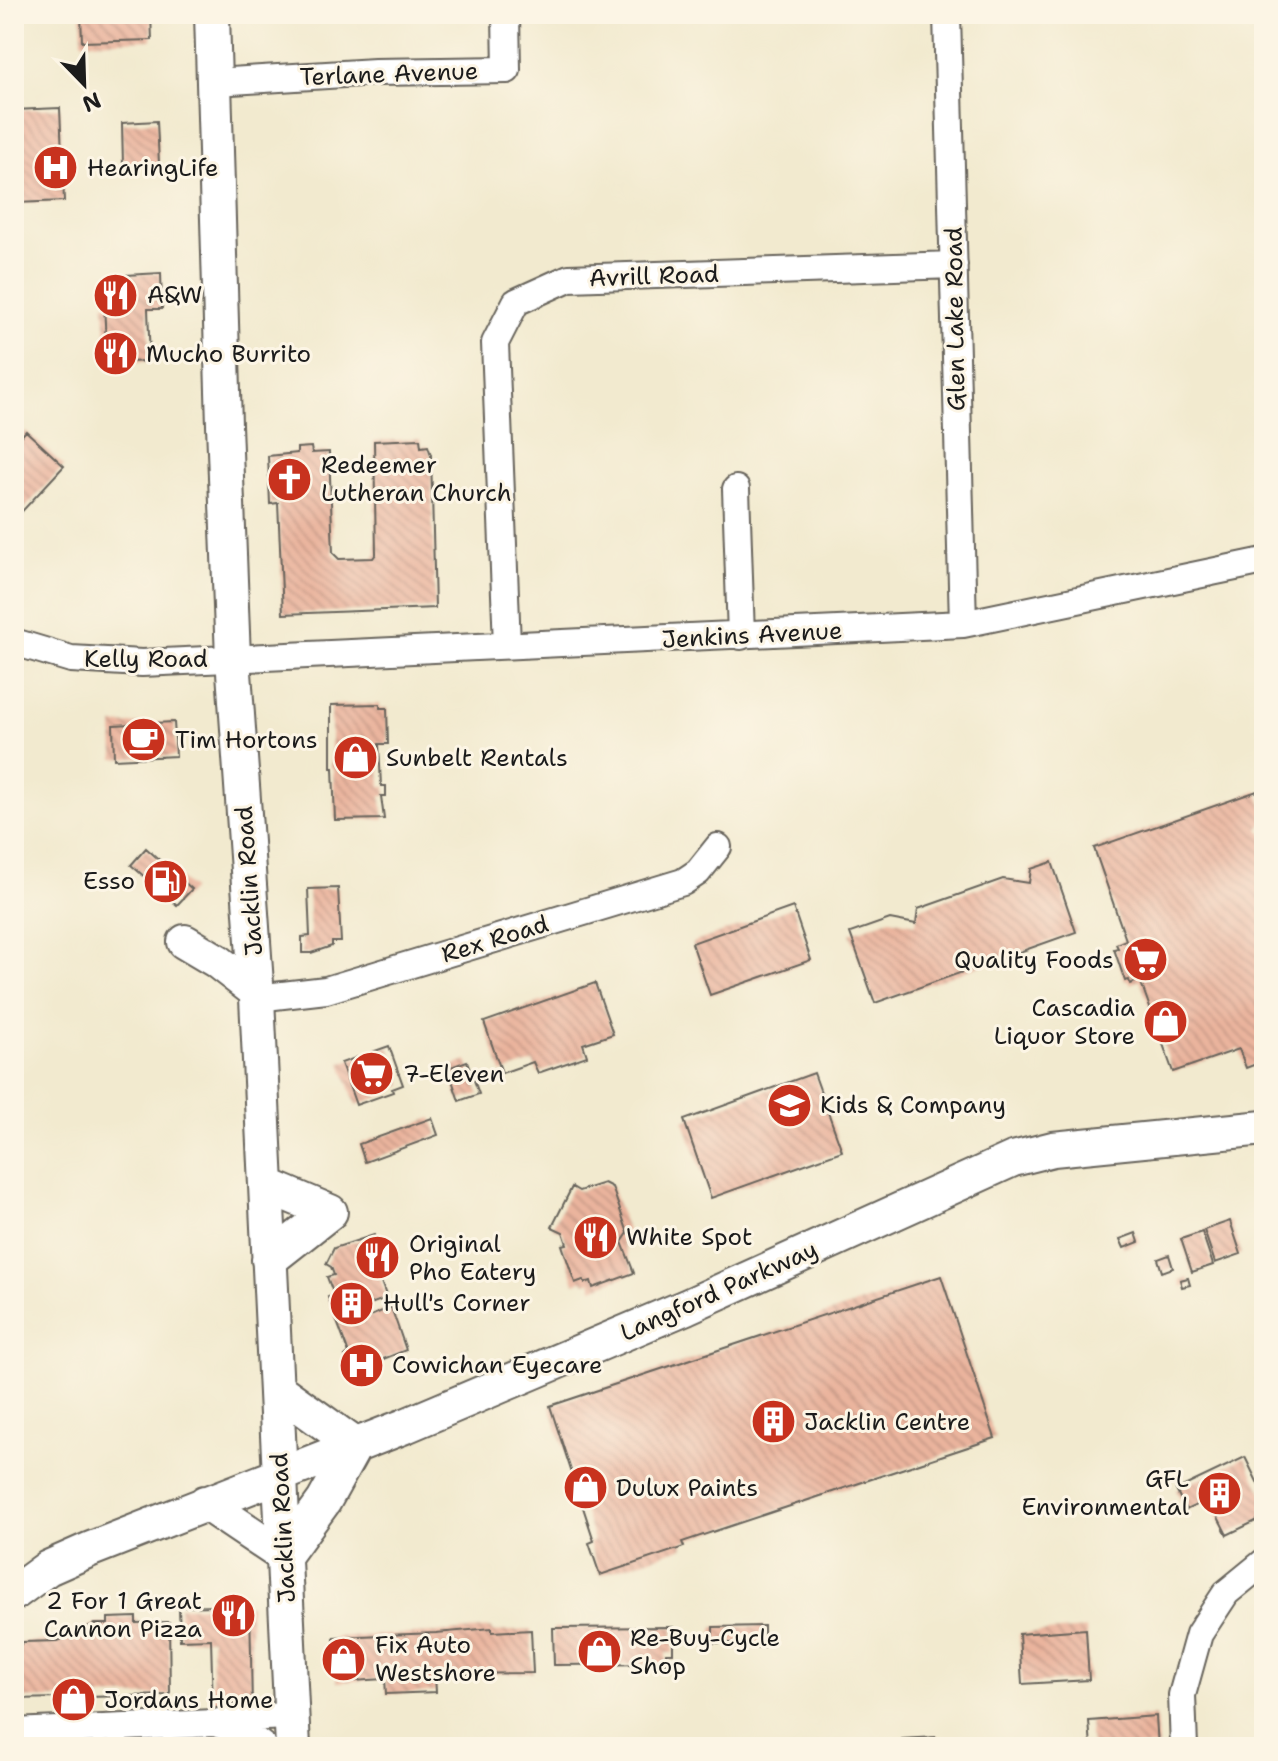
<svg xmlns="http://www.w3.org/2000/svg" width="1278" height="1761" font-family="'Shantell Sans',sans-serif">
  <defs>
    <pattern id="building-back-hatch" width="6" height="6" patternUnits="userSpaceOnUse" patternTransform="scale(2)"><rect width="6" height="6" fill="#eab49d"/><path d="M-1 5l2 2M0 0l6 6M5-1l2 2" fill="none" stroke="#c89a87"/></pattern>
  </defs>
  <rect width="100%" height="100%" fill="#fcf5e5"/>
  <filter id="ink" filterUnits="userSpaceOnUse"><feTurbulence type="fractalNoise" baseFrequency=".0125" numOctaves="2"/><feDisplacementMap in="SourceGraphic" scale="16" xChannelSelector="R" yChannelSelector="G"/><feConvolveMatrix kernelMatrix="1 2 1 2 8 2 1 2 1" color-interpolation-filters="sRGB"/></filter>
  <filter id="wash" filterUnits="userSpaceOnUse"><feTurbulence type="fractalNoise" baseFrequency=".006" numOctaves="4" result="noise"/><feDisplacementMap in="SourceGraphic" scale="32" xChannelSelector="R" yChannelSelector="G"/><feGaussianBlur stdDeviation="1.8" result="paint"/><feColorMatrix in="noise" values="0 0 0 0 0 0 0 0 0 0 0 0 0 0 0 0 0 1.4 0 .05"/><feComposite in="paint" operator="in"/></filter>
  <g filter="url(#wash)">
    <rect width="100%" height="100%" fill="#f2eacf"/>
    <g id="blocks">
      <!-- building -->
      <path fill="url(#building-back-hatch)" d="M81,14H151L152,40L82,42Z
        M60,108L64,201L16,203L14,110Z
        M157,121L159,164L123,165L122,123Z
        M161,273L162,309H148L150,361L107,363L104,304H109L108,276Z
        M26,431L64,466L14,520V444Z
        M420,439L421,447L428,446L431,455L435,608L283,614L278,503L270,504L268,456L297,453V448L311,447L312,453L329,452L333,553L339,559L373,558L376,554L374,441Z
        M380,704V708H387L388,744H379L381,786H386V796H381L384,819L335,820L333,768H331V705Z
        M174,722L176,756L114,759L113,725Z
        M1257,791L1264,810V822L1258,829L1264,835V1061L1246,1068L1239,1049L1173,1072L1140,980L1130,984L1129,980L1125,981L1114,949L1118,948L1116,944L1126,940L1094,848Z
        M146,848L192,889L177,905L131,865Z
        M1052,862L1076,932L875,1003L850,933L890,919L916,924L918,909L1003,879L1029,883L1031,869Z
        M338,888L341,942H332V946L311,953H302V937L310,936L308,889Z
        M793,907L811,960L710,995L692,943Z
        M595,983L613,1034L583,1044L587,1056L538,1073L533,1062L502,1073L484,1022Z
        M389,1046L403,1085L392,1089L393,1092L356,1105L341,1063Z
        M467,1061L479,1094L459,1101L448,1068Z
        M814,1073L842,1151L711,1198L684,1120Z
        M432,1118L438,1135L365,1162L359,1144Z
        M604,1183L612,1187L628,1233L622,1242L634,1273L593,1288L591,1281L585,1283L583,1280L575,1283L562,1245L567,1244L563,1232L552,1227L572,1187L579,1191Z
        M1230,1221L1241,1254L1215,1263L1204,1230Z
        M1202,1232L1213,1265L1192,1272L1181,1239Z
        M1136,1233L1139,1242L1124,1248L1120,1239Z
        M374,1235L383,1260L374,1263L387,1298L351,1311L355,1323L391,1307L406,1350L351,1372L345,1356L349,1354L328,1297L334,1295L327,1277L334,1275L331,1267L326,1264L334,1248Z
        M1169,1255L1173,1268L1162,1272L1158,1259Z
        M941,1276L995,1438L682,1542L684,1547L600,1575L589,1543L594,1541L550,1406Z
        M1188,1278L1190,1285L1182,1287L1180,1280Z
        M1245,1457L1264,1496V1517L1227,1535L1209,1499L1186,1510L1176,1490Z
        M250,1605L252,1707L213,1708L211,1639L180,1640L179,1607Z
        M136,1617V1623L169,1622L170,1695L87,1697L88,1703H60V1698L14,1699V1652L23,1642L58,1641L94,1624H108V1618Z
        M764,1626V1647L738,1648V1643H713V1627Z
        M673,1627V1653H666V1664L554,1665L553,1628Z
        M492,1628V1632L531,1630L533,1673L438,1674L435,1676L436,1692L386,1694L385,1679L337,1682L334,1637L436,1633Z
        M1086,1629L1089,1680L1022,1684L1019,1634Z
        M1156,1716L1158,1747H1091L1089,1721Z
        M936,1737L937,1747H902V1739Z
        M881,1739L882,1747H832V1744Z"/>
    </g>
  </g>
  <g filter="url(#ink)">
    <use href="#blocks" fill-opacity="0" stroke="#67645b" stroke-width="2"/>
    <g fill="none" stroke-linecap="round" stroke-linejoin="round">
      <defs>
        <path id="minor" d="M947,14L963,624
          M215,82L375,72L507,70L506,14
          M736,489L741,636
          M14,642L71,659L142,663L963,624L1264,561
          M507,645L495,343L516,302L569,278L954,265
          M257,998L326,990L683,882L698,872L718,847
          M218,1724L246,1733L264,1747
          M14,1732L215,1723L235,1718L292,1716
          M1184,1747L1182,1695L1199,1634L1226,1593L1264,1562"/>
        <path id="major" d="M212,14L224,425L233,658L257,998L293,1747
          M185,942L217,961L257,992
          M266,1185L330,1212L269,1260
          M277,1389L355,1445
          M205,1503L284,1556
          M284,1556L324,1501L355,1445
          M14,1593L48,1568L91,1549L405,1426L686,1307L1013,1159L1053,1149L1264,1128"/>
      </defs>
      <!-- minor casing -->
      <use href="#minor" stroke="#67645b" stroke-width="30"/>
      <!-- major casing -->
      <use href="#major" stroke="#67645b" stroke-width="38"/>
      <!-- minor -->
      <use href="#minor" stroke="#fff" stroke-width="26"/>
      <!-- major -->
      <use href="#major" stroke="#fff" stroke-width="34"/>
    </g>
  </g>
  <!-- icons -->
  <defs>
    <symbol id="hospital-disc" viewBox="-11 -11 22 22"><circle r="9.5" fill="#c8321e" stroke="#fcf5e5"/><path d="M-5-5h3v3.5h4V-5h3V5h-3V1.5h-4V5h-3Z" fill="#fff"/></symbol>
    <symbol id="restaurant-disc" viewBox="-11 -11 22 22"><circle r="9.5" fill="#c8321e" stroke="#fcf5e5"/><path d="M-5-6h1v4h1v-4h1v4h1v-4h1v5L-1.5 .5V6h-2V.5L-5-1ZM5-6V6H3V1.5H1.5Q1.5-4 5-6Z" fill="#fff"/></symbol>
    <symbol id="church-disc" viewBox="-11 -11 22 22"><circle r="9.5" fill="#c8321e" stroke="#fcf5e5"/><path d="M-1.2-6h2.4v3.5h3.3v2.4h-3.3V6h-2.4V-.1h-3.3v-2.4h3.3Z" fill="#fff"/></symbol>
    <symbol id="cafe-disc" viewBox="-11 -11 22 22"><circle r="9.5" fill="#c8321e" stroke="#fcf5e5"/><path d="M-5.5-4.5H6V0H3Q3 3.5 0 3.5H-2.5Q-5.5 3.5-5.5 0ZM3-3.2v2h1.7v-2ZM-6 4.5H4V6H-6Z" fill="#fff"/></symbol>
    <symbol id="shop-disc" viewBox="-11 -11 22 22"><circle r="9.5" fill="#c8321e" stroke="#fcf5e5"/><path d="M-5-2.5h2.3a2.7 3.5 0 0 1 5.4 0H5L5.5 6h-11ZM-1.5-2.5h3a1.5 2.3 0 0 0-3 0Z" fill="#fff"/></symbol>
    <symbol id="fuel-disc" viewBox="-11 -11 22 22"><circle r="9.5" fill="#c8321e" stroke="#fcf5e5"/><path d="M-5.5-6h7V0h2V4h1.3V-2.5L3-4.5l.8-.8L6-3V5H2.5V1h-1V6h-7ZM-4.2-4.7v3.2H.2V-4.7Z" fill="#fff"/></symbol>
    <symbol id="supermarket-disc" viewBox="-11 -11 22 22"><circle r="9.5" fill="#c8321e" stroke="#fcf5e5"/><path d="M-6-5.5h2.5l.6 2H6L4.5 2H-2.5L-4.4-4H-6ZM-1.5 3.2a1.3 1.3 0 1 0 .1 0ZM3 3.2a1.3 1.3 0 1 0 .1 0Z" fill="#fff"/></symbol>
    <symbol id="school-disc" viewBox="-11 -11 22 22"><circle r="9.5" fill="#c8321e" stroke="#fcf5e5"/><path d="M0-5L7-2L0 1L-7-2ZM-4 1L0 2.5L4 1V4Q0 6-4 4Z" fill="#fff"/></symbol>
    <symbol id="building-disc" viewBox="-11 -11 22 22"><circle r="9.5" fill="#c8321e" stroke="#fcf5e5"/><path d="M-4-6H4V6H1V3H-1V6H-4ZM-2.5-4.3h1.7v1.8h-1.7ZM.8-4.3h1.7v1.8H.8ZM-2.5-1h1.7V.8h-1.7ZM.8-1h1.7V.8H.8Z" fill="#fff"/></symbol>
  </defs>
  <g fill-rule="evenodd">
    <use href="#hospital-disc" x="30" y="142" width="51" height="51"/>
    <use href="#restaurant-disc" x="90" y="270" width="51" height="51"/>
    <use href="#restaurant-disc" x="90" y="328" width="51" height="51"/>
    <use href="#church-disc" x="264" y="454" width="51" height="51"/>
    <use href="#cafe-disc" x="118" y="714" width="51" height="51"/>
    <use href="#shop-disc" x="330" y="732" width="51" height="51"/>
    <use href="#fuel-disc" x="140" y="856" width="51" height="51"/>
    <use href="#supermarket-disc" x="1120" y="934" width="51" height="51"/>
    <use href="#shop-disc" x="1140" y="996" width="51" height="51"/>
    <use href="#supermarket-disc" x="346" y="1048" width="51" height="51"/>
    <use href="#school-disc" x="764" y="1080" width="51" height="51"/>
    <use href="#restaurant-disc" x="570" y="1212" width="51" height="51"/>
    <use href="#restaurant-disc" x="352" y="1232" width="51" height="51"/>
    <use href="#building-disc" x="326" y="1278" width="51" height="51"/>
    <use href="#hospital-disc" x="336" y="1340" width="51" height="51"/>
    <use href="#building-disc" x="748" y="1396" width="51" height="51"/>
    <use href="#shop-disc" x="560" y="1462" width="51" height="51"/>
    <use href="#building-disc" x="1194" y="1468" width="51" height="51"/>
    <use href="#restaurant-disc" x="208" y="1590" width="51" height="51"/>
    <use href="#shop-disc" x="574" y="1626" width="51" height="51"/>
    <use href="#shop-disc" x="318" y="1634" width="51" height="51"/>
    <use href="#shop-disc" x="48" y="1674" width="51" height="51"/>
  </g>
  <g text-anchor="middle" dominant-baseline="central" stroke-width="6" stroke-linejoin="round" paint-order="stroke">
    <!-- street labels -->
    <g font-size="24" fill="#1c1c1c" stroke="#fcf5e5">
      <text transform="translate(389 74) rotate(-2)">Terlane Avenue</text>
      <text transform="translate(654 276) rotate(-2)">Avrill Road</text>
      <text transform="translate(955 319) rotate(-91)">Glen Lake Road</text>
      <text transform="translate(752 635) rotate(-3)">Jenkins Avenue</text>
      <text x="146" y="659">Kelly Road</text>
      <text transform="translate(249 881) rotate(-94)">Jacklin Road</text>
      <text transform="translate(495 939) rotate(-17)">Rex Road</text>
      <text transform="translate(719 1291) rotate(-24)">Langford Parkway</text>
      <text transform="translate(283 1528) rotate(-93)">Jacklin Road</text>
    </g>
    <!-- poi labels -->
    <g font-size="24" fill="#1c1c1c" stroke="#fcf5e5" text-anchor="start">
      <text x="87" y="168">HearingLife</text>
      <text x="147" y="295">A&amp;W</text>
      <text x="146" y="354">Mucho Burrito</text>
      <text x="321" y="465">Redeemer<tspan x="321" dy="28">Lutheran Church</tspan></text>
      <text x="175" y="740">Tim Hortons</text>
      <text x="386" y="758">Sunbelt Rentals</text>
      <text x="135" y="881" text-anchor="end">Esso</text>
      <text x="1114" y="960" text-anchor="end">Quality Foods</text>
      <text x="1135" y="1008" text-anchor="end">Cascadia<tspan x="1135" dy="28">Liquor Store</tspan></text>
      <text x="403" y="1074">7-Eleven</text>
      <text x="820" y="1105">Kids &amp; Company</text>
      <text x="626" y="1237">White Spot</text>
      <text x="409" y="1244">Original<tspan x="409" dy="28">Pho Eatery</tspan></text>
      <text x="383" y="1303">Hull's Corner</text>
      <text x="392" y="1365">Cowichan Eyecare</text>
      <text x="804" y="1422">Jacklin Centre</text>
      <text x="1189" y="1479" text-anchor="end">GFL<tspan x="1189" dy="28">Environmental</tspan></text>
      <text x="616" y="1488">Dulux Paints</text>
      <text x="202" y="1601" text-anchor="end">2 For 1 Great<tspan x="202" dy="28">Cannon Pizza</tspan></text>
      <text x="630" y="1638">Re-Buy-Cycle<tspan x="630" dy="28">Shop</tspan></text>
      <text x="375" y="1645">Fix Auto<tspan x="375" dy="28">Westshore</tspan></text>
      <text x="104" y="1700">Jordans Home</text>
    </g>
  </g>
  <!-- margin -->
  <rect width="1278" height="1761" fill="none" stroke="#fcf5e5" stroke-width="48"/>
  <!-- north arrow -->
  <g transform="translate(84 84) rotate(157)" stroke="#fcf5e5" stroke-width="6" paint-order="stroke">
  <path d="M0-6L14 30L0 20L-14 30Z" fill="#1c1c1c"/>
  <text y="-12" font-size="22" font-weight="bold" text-anchor="middle" fill="#1c1c1c">N</text>
  </g>
</svg>
